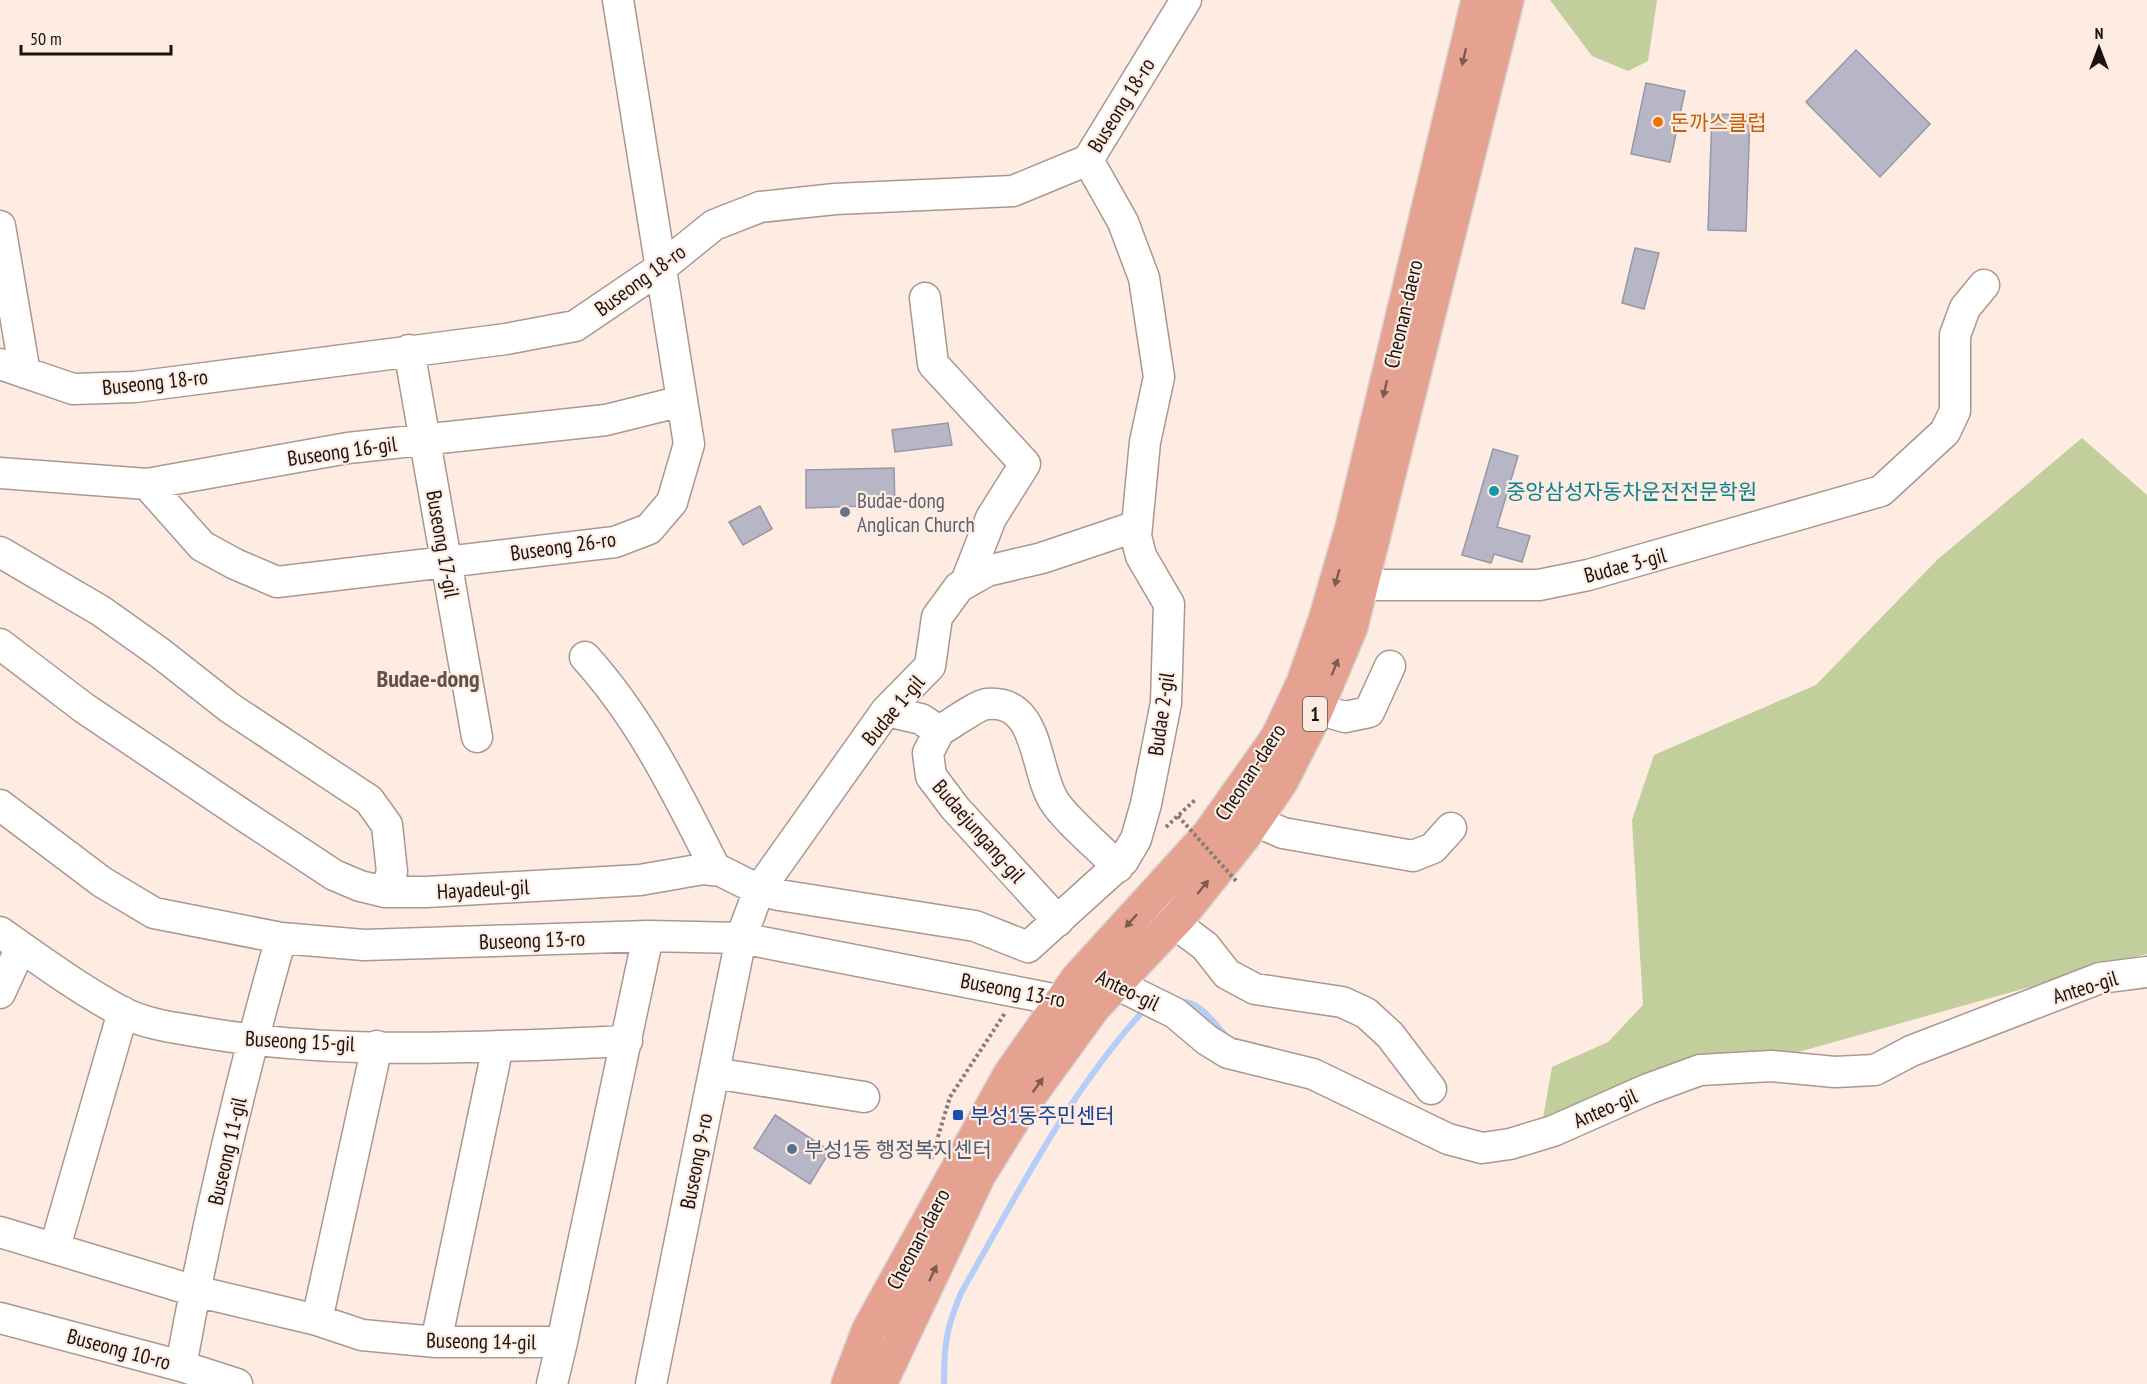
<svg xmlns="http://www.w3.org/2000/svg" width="2147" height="1384" font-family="'PT Sans Narrow','Noto Sans KR',sans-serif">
  <rect width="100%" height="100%" fill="#feebe1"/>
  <!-- green -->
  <path fill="#c2ce9c" d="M1550,0H1657L1648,61L1628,71L1592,56Z
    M2082,438L2147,495V954L1542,1124L1552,1067L1608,1042L1643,1005L1632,820L1654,755L1816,685L1937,560Z"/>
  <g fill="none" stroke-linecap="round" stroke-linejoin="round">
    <!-- stream -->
    <path stroke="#b5cef9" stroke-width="6" d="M1178,1002C1200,999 1214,1024 1228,1038
      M944,1384C944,1345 946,1329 961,1293C1017,1195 1068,1093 1145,1009"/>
  </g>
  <!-- building -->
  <path fill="#b6b6c7" stroke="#9697a7" stroke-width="1.5" d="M1856,50L1930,124L1880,177L1806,102Z
    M1646,83L1685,91L1670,162L1631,154Z
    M1712,114L1750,115L1746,231L1708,230Z
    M1635,248L1659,253L1644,309L1622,303Z
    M948,423L952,445L895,452L892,430Z
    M1493,449L1518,456L1497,527L1530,536L1522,562L1494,554L1491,563L1462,555Z
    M894,468L895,505L806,508V470Z
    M760,506L772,529L743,545L729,522Z
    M775,1115L830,1151L810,1184L754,1148Z"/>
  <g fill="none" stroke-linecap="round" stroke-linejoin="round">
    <defs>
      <path id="minor" d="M0,226L25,373
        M925,298L933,364L1025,464L991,518L966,582
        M409,350L477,737
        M0,364L73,389L135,387L506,339L575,326L662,267L714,225L760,207L835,199L1013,191L1088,160L1186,0
        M0,473L147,484L348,448L606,420L682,401
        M147,484L202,546L235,564L277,582L615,542L649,529L672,502L689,444L618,0
        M0,552L101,611L160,653L230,708L369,800L387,825L392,872L385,892
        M1362,585H1539L1588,575L1881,491L1945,432L1955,411V335L1965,308L1984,285
        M0,644L84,708L249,819L334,875L360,886L385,892H426L640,880L703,869L721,871L759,890L779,895L975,926L1028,947L1123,861L1136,839L1146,804L1166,703L1169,604L1141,556L1136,536L1145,442L1159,377L1144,278L1123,222L1088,160
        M585,657C642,720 678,795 716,870
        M1317,709L1345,717L1369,712L1390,666
        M886,711L921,719L939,731L928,753L931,776L955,808L1058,921
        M939,731C950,725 977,705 987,704C1040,699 1034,770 1054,801C1065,819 1101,849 1118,867
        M0,805L102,882L154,913L281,938L364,945L648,936L741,938L1084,1005
        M1255,821L1283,833L1413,856L1433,848L1451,828
        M1174,923L1205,946L1227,974L1255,989L1342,1002L1366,1013L1390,1035L1431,1089
        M0,932C38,959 81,990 122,1012C147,1025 178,1028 206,1033C343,1056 488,1047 627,1041
        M1094,973L1175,1013L1207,1040L1228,1053L1313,1074L1448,1139L1482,1148L1510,1144L1553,1131L1648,1089L1700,1070L1771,1066L1835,1072L1875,1070L1911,1051L2100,978L2147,972
        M0,993L21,947
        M714,1073L864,1097
        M0,1232L195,1291L317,1320L362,1335L436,1342H562L648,936
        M55,1247L123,1012
        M0,1318L181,1366L237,1384
        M317,1320L377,1046
        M436,1342L498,1046
        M181,1366C207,1222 241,1079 281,938
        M552,1384L562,1342
        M651,1384L741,938L759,890L886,711L930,666L937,617L959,587L987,571L1042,558L1137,526"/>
      <path id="major" d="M848,1384L868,1331L1010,1074L1077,979L1209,834L1277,738L1303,683L1325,620L1352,527L1478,0
        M880,1384L979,1175L1020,1109L1094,1007L1181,915L1245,835L1281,782L1309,727L1351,627L1507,0"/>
    </defs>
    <!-- minor casing -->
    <use href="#minor" stroke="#a9988f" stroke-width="33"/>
    <!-- major casing -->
    <use href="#major" stroke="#d6d5d4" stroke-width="36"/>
    <!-- path -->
    <path stroke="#887b75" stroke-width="4" stroke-dasharray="3 3" stroke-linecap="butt" d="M1166,827L1196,799
      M931,1160L950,1097L1005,1013"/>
    <!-- minor -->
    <use href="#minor" stroke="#fff" stroke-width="30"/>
    <!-- major -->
    <use href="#major" stroke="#e5a291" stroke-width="33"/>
    <!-- path-bridge -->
    <path stroke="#887b75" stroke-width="4" stroke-dasharray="3 3" stroke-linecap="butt" d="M1178,816L1238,883"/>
  </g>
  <!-- one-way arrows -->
  <defs><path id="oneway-solid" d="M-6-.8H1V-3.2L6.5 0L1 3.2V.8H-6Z" transform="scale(1.5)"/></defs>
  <g fill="#7f5a50">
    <use href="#oneway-solid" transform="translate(1464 57) rotate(103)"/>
    <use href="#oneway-solid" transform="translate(1385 389) rotate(103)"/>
    <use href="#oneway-solid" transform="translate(1337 578) rotate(106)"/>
    <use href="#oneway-solid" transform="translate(1335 667) rotate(-68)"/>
    <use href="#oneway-solid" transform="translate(1203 887) rotate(-51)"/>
    <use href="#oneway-solid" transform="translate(1131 921) rotate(132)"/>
    <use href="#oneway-solid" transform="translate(1038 1085) rotate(-54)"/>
    <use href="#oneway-solid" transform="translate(933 1273) rotate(-65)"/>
  </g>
  <!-- markers -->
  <circle fill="#e8710a" stroke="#feebe1" stroke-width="2" cx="1658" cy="122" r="6"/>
  <circle fill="#0f9aa8" stroke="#feebe1" stroke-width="2" cx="1494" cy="491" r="6"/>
  <circle fill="#6b7280" stroke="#feebe1" stroke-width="2" cx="845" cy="512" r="6"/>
  <rect fill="#1a4fb4" stroke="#feebe1" stroke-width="2" x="952" y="1109" width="12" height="12" rx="3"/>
  <circle fill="#5c6f8a" stroke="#feebe1" stroke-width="2" cx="792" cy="1149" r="6"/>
  <g text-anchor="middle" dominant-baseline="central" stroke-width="4.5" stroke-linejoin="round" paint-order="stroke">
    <!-- shield labels -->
    <rect fill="#feebe1" stroke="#5e544f" stroke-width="1.5" x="1303" y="697" width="24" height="34" rx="4.5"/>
    <g font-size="20" font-weight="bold" fill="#191310">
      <text x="1315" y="714">1</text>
    </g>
    <!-- street labels -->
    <g font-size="21" fill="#191310" stroke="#feebe1">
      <text transform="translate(1121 105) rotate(-58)">Buseong 18-ro</text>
      <text transform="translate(640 280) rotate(-36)">Buseong 18-ro</text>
      <text transform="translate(1403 314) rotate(-77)">Cheonan-daero</text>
      <text transform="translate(155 382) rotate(-6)">Buseong 18-ro</text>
      <text transform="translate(342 451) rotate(-8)">Buseong 16-gil</text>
      <text transform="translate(443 544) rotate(80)">Buseong 17-gil</text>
      <text transform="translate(563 546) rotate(-8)">Buseong 26-ro</text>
      <text transform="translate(1625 565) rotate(-15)">Budae 3-gil</text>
      <text transform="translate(893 710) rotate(-50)">Budae 1-gil</text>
      <text transform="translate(1161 714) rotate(-82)">Budae 2-gil</text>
      <text transform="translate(1250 772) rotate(-57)">Cheonan-daero</text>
      <text transform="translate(979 831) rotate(49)">Budaejungang-gil</text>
      <text transform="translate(483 889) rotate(-3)">Hayadeul-gil</text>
      <text transform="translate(532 940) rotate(-2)">Buseong 13-ro</text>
      <text transform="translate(2085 987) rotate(-17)">Anteo-gil</text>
      <text transform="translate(1013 990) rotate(11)">Buseong 13-ro</text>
      <text transform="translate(1128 990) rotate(26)">Anteo-gil</text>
      <text transform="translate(300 1041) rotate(3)">Buseong 15-gil</text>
      <text transform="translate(1605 1108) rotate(-24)">Anteo-gil</text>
      <text transform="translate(227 1151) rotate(-77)">Buseong 11-gil</text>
      <text transform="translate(696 1161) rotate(-79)">Buseong 9-ro</text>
      <text transform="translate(918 1239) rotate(-62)">Cheonan-daero</text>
      <text transform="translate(481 1341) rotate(1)">Buseong 14-gil</text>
      <text transform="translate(119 1349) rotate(15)">Buseong 10-ro</text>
    </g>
    <!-- food labels -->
    <g font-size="21" fill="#c56008" stroke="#feebe1" text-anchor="start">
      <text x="1670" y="122">돈까스클럽</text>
    </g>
    <!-- culture labels -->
    <g font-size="21" fill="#0d838f" stroke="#feebe1" text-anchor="start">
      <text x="1506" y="491">중앙삼성자동차운전전문학원</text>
    </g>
    <!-- worship labels -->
    <g font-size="21" fill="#5b616d" stroke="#feebe1" text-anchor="start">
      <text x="857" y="500">Budae-dong<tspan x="857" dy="24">Anglican Church</tspan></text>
    </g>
    <!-- transit labels -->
    <g font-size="21" fill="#164399" stroke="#feebe1" text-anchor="start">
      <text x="970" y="1115">부성1동주민센터</text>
    </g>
    <!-- service labels -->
    <g font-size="21" fill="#4e5e75" stroke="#feebe1" text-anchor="start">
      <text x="804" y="1149">부성1동 행정복지센터</text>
    </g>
    <!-- quarter labels -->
    <g font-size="24" font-weight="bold" fill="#605048" stroke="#feebe1">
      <text x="428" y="678">Budae-dong</text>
    </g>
  </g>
  <!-- north arrow -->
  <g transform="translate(2099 48)" stroke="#feebe1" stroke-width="4.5" paint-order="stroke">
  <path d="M0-4.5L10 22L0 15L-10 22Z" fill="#191310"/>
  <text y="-9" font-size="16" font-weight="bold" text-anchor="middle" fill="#191310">N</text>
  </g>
  <!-- scale -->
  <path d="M21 45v9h150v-9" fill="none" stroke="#191310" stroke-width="3"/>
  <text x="30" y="45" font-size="18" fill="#191310" stroke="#feebe1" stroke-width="4.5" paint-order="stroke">50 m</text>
</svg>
